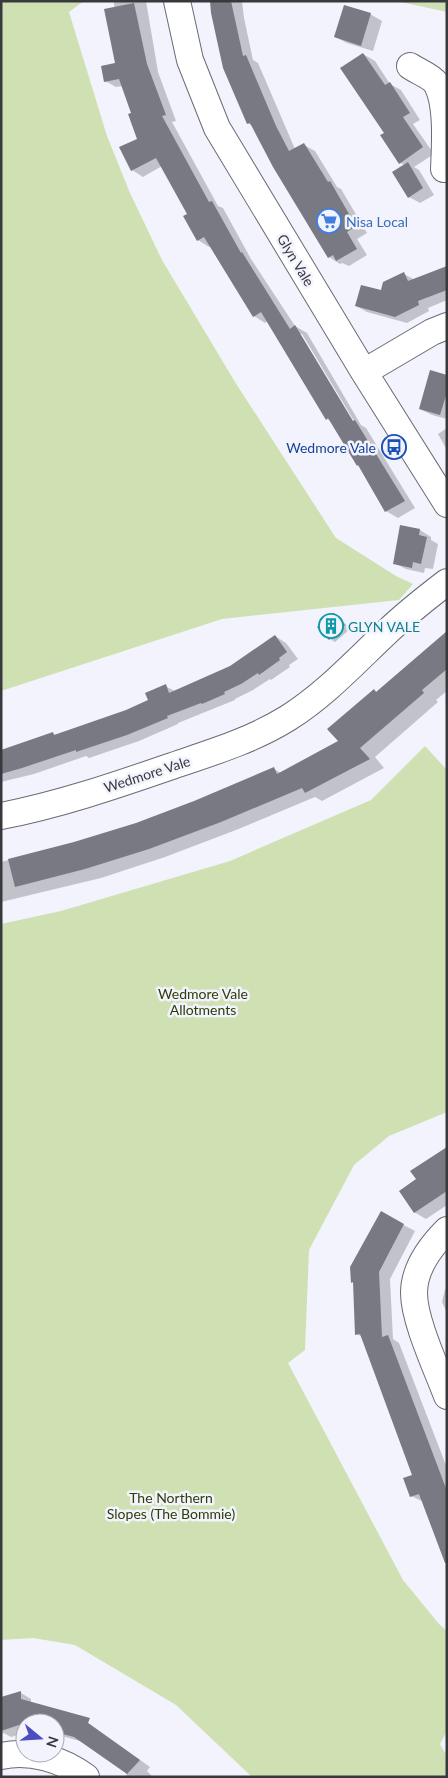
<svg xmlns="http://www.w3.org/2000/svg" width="448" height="1778" font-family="Lato,sans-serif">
  <rect width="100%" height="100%" fill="#f2f3fd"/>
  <!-- green -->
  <path fill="#cfe1b3" d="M1,1H84L69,12L107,136L130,193L162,260L235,382L336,538L396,576L413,584L399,600L222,619L1,691Z
    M396,1H447V12Z
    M425,746L447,770V1112L389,1136L354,1165L309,1250L305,1350L288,1363L403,1580L439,1624L447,1631V1731L440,1744L447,1756V1777H252L176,1705L75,1645L33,1638L1,1640V924L61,911L230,861L371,800Z"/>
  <!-- shadow -->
  <path fill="#0003" fill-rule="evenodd" d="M114,1H146L158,72L176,121L172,122L218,206L223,208L251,259L295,326L307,333L361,425L366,428L415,508L398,518L386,511L360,466L331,421L327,419L268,321L265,323L254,316L210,246L209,247L198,240L189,214L162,166L143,177L132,170L138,139L133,114L123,86L116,87L105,81L116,64ZM299,334H302L357,426L355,427Z
    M211,1H242L244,18L253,60L258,63L295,149L304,145L315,151L337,187L341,189L367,233L357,239L367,255L349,266L342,263L340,264L329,257L252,126L248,123Z
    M370,14L382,21L373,51L347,43L335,37Z
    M363,54L375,61L390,84L401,90L420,120L413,124L434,154L414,167L419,170L434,195L420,203L409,197L405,165L400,163L385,133Z
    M447,268V300L428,308L429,311L407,323L367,312L356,306L382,292L404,274L415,280Z
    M447,376V419L432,415L420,409Z
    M447,428V450L438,434Z
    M401,527L420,530L431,537V540L438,544L433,569L425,568L424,573L406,569L394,563Z
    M334,614L339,617L350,629L335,642L330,639Z
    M447,633V691L436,700L438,702L375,757L384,768L322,801L315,797L236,830L165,857L101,878L1,902V862L74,843L136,824L195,802L274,769L281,773L340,742L377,692Z
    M275,636L286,643L298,659L289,665L290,667L271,680L270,679L253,690L235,699V700L178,723V724L139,741L89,758L86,756L34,774L1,782V750L53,734L56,735L127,711L149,701L165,686L175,691L231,667Z
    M447,1153V1205L426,1219L414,1212L417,1180Z
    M381,1213L415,1231L390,1279L393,1339L399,1343L447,1468V1563L424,1502L411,1496L414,1475L362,1337L357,1334L354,1283L352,1282Z
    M445,1289H447V1313L442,1302Z
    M21,1693L31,1699V1704L87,1722L150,1767L147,1771L153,1777H128L126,1775L127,1773L83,1742L55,1734V1723H25V1733L11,1737L4,1733L1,1734V1698Z"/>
  <!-- building -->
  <path fill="#787983" d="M210,1H231L243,56L246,55L276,126L289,151L304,143L328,182L330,181L356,226L347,232L357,249L336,261L333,255L328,258L273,167L250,123L247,124L223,68L211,13Z
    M134,3L147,64L166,115L162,116L209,202L212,201L241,253L242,252L290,329L295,325L353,421L355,420L405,501L385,512L358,465L357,466L328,418L326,420L261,312L253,317L204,237L197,241L183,216L187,214L156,158L131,171L119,147L137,139L128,114L131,113L119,79L104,82L101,66L115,63L104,9Z
    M344,5L371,13L361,46L334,37Z
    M363,53L385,85L390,82L410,113L403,117L423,147L399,164L380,135L384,133L340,68Z
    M408,162L423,188L408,198L392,172Z
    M447,266V290L418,301L419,305L395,317L355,306L361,285L381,290L383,282L404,272L408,281Z
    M430,370L447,375V392L440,415L419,409Z
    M400,525L420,529L419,535L427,537L421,564L413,562L412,568L393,564Z
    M334,613L345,625L329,640L317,627Z
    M447,631V669L422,690L424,693L360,748L370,759L305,793L302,788L221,822L149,849L85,869L15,887L8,859L74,842L136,823L194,801L274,767L277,774L338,741L327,729L374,689L376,692Z
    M275,635L287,652L279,658L280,660L259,675L258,673L241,684L224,692L225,694L202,704L201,703L167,716L168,718L127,735L76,752V750L22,768L1,774V750L53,732L54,735L126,710L148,700L145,693L166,684L169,693L230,666Z
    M447,1147V1191L414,1213L399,1191L416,1179L410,1171Z
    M381,1211L404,1224L379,1272L382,1337L388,1335L447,1491V1563H445L419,1494L410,1497L403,1478L412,1475L360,1334L355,1335L353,1282L351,1283L350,1267Z
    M21,1691V1699L90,1718L88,1723L140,1760L127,1774L74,1737L55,1732V1723H25L1,1731V1697Z"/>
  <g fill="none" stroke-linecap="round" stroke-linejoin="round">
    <defs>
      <path id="minor" d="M177,1L190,60L217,128L364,372L447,504
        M410,66C417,71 431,76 436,83C448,103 445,146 444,169
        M364,372L432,332L447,326
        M1,816C58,805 114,786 169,767C210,753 251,741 288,718C326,694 356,661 388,631C407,613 426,598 447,582
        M447,1230C431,1246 414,1269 414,1293C414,1321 437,1369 447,1396
        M1,1756C30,1750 62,1759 86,1777"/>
    </defs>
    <!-- minor casing -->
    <use href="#minor" stroke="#6a6b74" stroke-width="28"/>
    <!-- minor -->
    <use href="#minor" stroke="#fff" stroke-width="26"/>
  </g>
  <!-- icons -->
  <defs>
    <symbol id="supermarket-ring" viewBox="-11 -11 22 22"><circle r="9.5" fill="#f2f3fd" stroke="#3f7fe0" stroke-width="1.5"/><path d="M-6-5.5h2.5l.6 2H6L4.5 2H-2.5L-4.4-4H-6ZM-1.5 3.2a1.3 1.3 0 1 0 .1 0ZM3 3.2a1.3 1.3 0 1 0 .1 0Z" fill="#3f7fe0"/></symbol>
    <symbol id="bus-ring" viewBox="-11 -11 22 22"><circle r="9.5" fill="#f2f3fd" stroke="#1a4fb4" stroke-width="1.5"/><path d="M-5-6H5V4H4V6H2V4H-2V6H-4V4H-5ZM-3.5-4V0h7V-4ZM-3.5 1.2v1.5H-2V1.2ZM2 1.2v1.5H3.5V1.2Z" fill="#1a4fb4"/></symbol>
    <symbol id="building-ring" viewBox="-11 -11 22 22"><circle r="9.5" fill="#f2f3fd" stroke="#0f9aa8" stroke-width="1.5"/><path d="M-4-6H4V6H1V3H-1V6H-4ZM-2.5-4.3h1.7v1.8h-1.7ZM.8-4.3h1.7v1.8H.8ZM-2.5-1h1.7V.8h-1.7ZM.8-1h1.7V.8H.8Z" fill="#0f9aa8"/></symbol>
  </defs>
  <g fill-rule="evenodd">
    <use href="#supermarket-ring" x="315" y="207" width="28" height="28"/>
    <use href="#bus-ring" x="380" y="433" width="28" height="28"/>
    <use href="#building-ring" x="317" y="612" width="28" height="28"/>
  </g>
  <g text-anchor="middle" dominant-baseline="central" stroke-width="5" stroke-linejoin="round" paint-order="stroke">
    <!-- shop labels -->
    <g font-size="14" fill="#366cbe" stroke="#f2f3fd" text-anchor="start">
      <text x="346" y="221">Nisa Local</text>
    </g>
    <!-- street labels -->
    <g font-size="14" fill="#38393d" stroke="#f2f3fd">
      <text transform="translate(296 260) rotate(59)">Glyn Vale</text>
      <text transform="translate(147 774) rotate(-18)">Wedmore Vale</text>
    </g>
    <!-- transit labels -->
    <g font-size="14" fill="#164399" stroke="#f2f3fd" text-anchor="end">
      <text x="376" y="447">Wedmore Vale</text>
    </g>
    <!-- culture labels -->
    <g font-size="14" fill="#0d838f" stroke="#f2f3fd" text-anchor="start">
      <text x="348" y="626">GLYN VALE</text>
    </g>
    <!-- park labels -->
    <g font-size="14" fill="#2e3d06" stroke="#f2f3fd">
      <text x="203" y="993">Wedmore Vale<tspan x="203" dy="16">Allotments</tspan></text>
      <text x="171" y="1497">The Northern<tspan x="171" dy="16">Slopes (The Bommie)</tspan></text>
    </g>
  </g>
  <!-- border -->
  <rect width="448" height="1778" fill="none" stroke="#38393d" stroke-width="5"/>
  <!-- north arrow -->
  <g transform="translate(40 1738) rotate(108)"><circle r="24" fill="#f2f3fd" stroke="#a8a9b0"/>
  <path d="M0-4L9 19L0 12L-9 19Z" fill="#4e4cc2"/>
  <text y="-8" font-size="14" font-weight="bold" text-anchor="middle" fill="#38393d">N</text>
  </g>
</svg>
